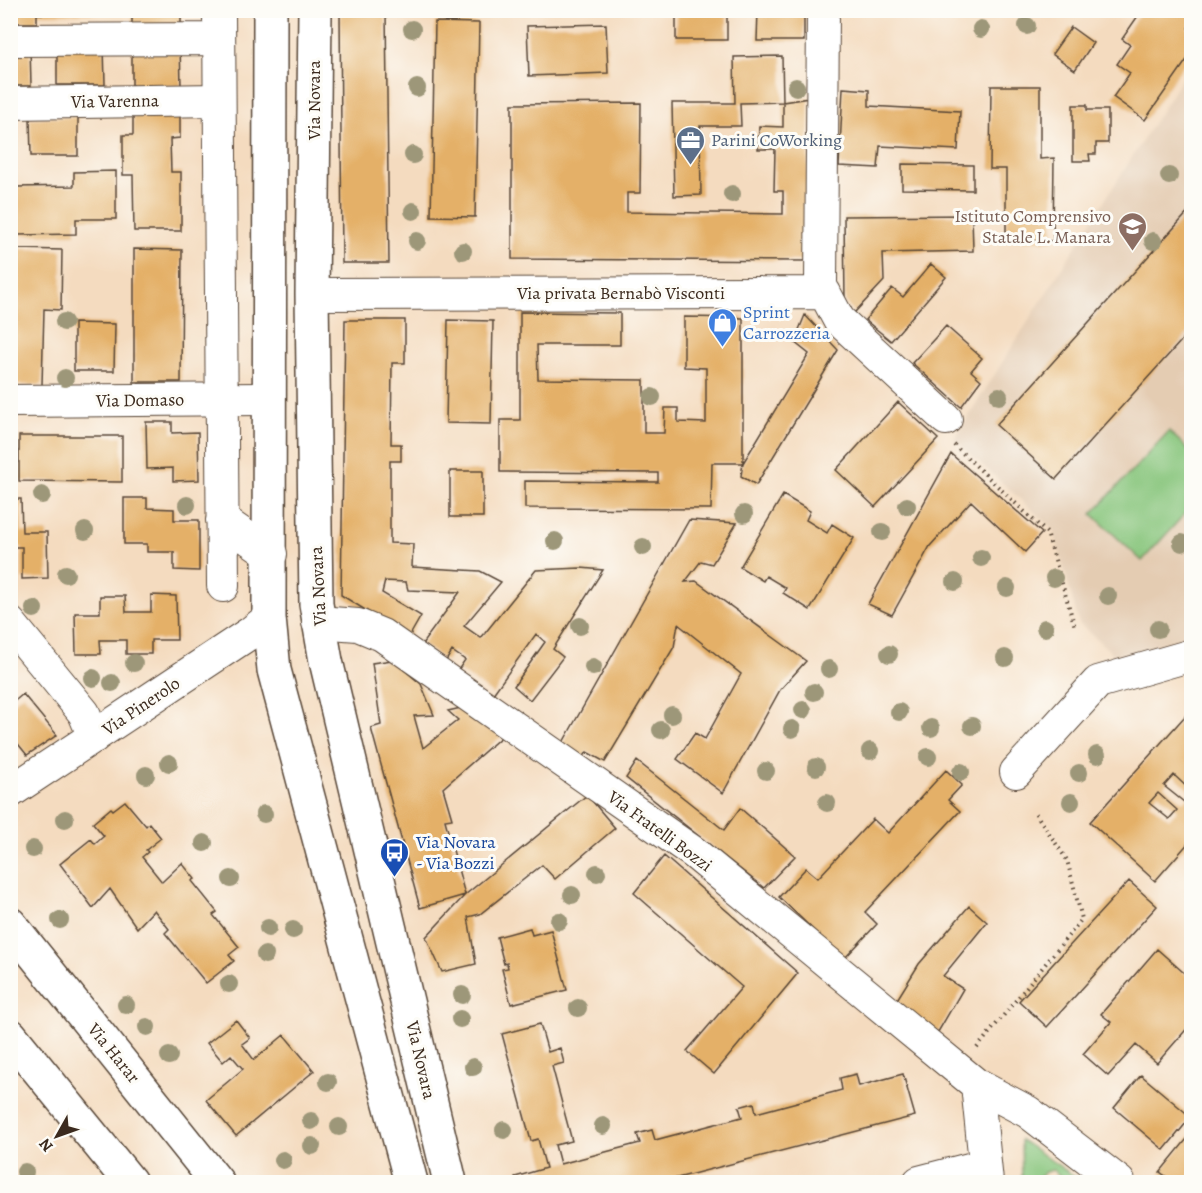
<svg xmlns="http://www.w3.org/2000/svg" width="1202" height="1193" font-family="Alegreya,serif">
  <rect width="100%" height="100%" fill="#fdfcf7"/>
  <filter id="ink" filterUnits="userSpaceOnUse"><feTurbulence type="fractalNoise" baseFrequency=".0167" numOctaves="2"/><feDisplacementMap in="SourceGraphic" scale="12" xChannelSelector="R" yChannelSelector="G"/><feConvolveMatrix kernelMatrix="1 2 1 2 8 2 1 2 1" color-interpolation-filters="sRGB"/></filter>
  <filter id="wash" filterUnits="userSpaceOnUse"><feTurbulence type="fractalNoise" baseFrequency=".008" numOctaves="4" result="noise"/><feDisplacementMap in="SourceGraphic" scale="24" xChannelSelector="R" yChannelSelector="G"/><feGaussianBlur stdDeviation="1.35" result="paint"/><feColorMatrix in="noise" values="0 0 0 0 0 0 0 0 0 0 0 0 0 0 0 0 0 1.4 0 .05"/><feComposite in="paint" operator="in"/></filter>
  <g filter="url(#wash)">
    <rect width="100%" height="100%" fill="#f4dbbf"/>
    <!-- built -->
    <path fill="#e4ccb2" d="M1191,64V634L1122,662L1079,623L1053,529L954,439Z"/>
    <!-- green -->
    <path fill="#87c57c" stroke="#61784d" stroke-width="1.5" d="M1169,431L1191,452V507L1142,561L1092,514Z
      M1021,1140L1083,1182H1067L1053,1170L1045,1172L1036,1182H1022Z"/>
    <g id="blocks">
      <!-- building -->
      <path fill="#e4b067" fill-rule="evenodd" d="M10,10H113V13L37,14V23H10Z
        M132,10H181V31L132,30Z
        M340,10H386L389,263H342Z
        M676,10H727V40H676Z
        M758,10H804V41H757Z
        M1142,10H1191V23L1188,28L1191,31V54L1145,120L1113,97L1130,73L1117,64L1130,45L1122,39Z
        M435,22L479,23L475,217L431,216Z
        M606,24L608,73L529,76L527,26Z
        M1071,27L1093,43L1075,70L1052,54Z
        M132,45H180L181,86H132Z
        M104,46L105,85H57V47Z
        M10,47H30L31,86H10Z
        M782,56L783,102L740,103L741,126H700L701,195L674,196L672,103H735L734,57Z
        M991,86H1040V159L1054,158L1053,241L1006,240V169H990Z
        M843,88L869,90V106L960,111L958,150L880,146L878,168L839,166Z
        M809,98L807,261L512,259V104L641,103L640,193H627V212L783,214V191H774L775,149H758L759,126L783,127V102Z
        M1073,105H1087V110H1108V143H1096V154H1089L1090,161H1073Z
        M133,116H180V138L170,139L171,172H181V231H134L133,175H123V135H133Z
        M78,117V156H31L30,118Z
        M902,164L973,165V190L902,189Z
        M116,171V219H76V234L17,235L16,187L74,186V172Z
        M1191,209V330L1056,479L996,425Z
        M972,215L973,251L883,253L884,281L854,313L845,302L844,216Z
        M18,249L62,250L61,310L44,309L42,385H10V309H17Z
        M134,249L182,250L181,382H134Z
        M931,264L946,277L891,341L865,320L892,288L903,297Z
        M520,312L620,313V345H537L538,379L644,380V433H664L665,408H678V422L706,423V368L684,367V317L743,318V463H712L711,509L525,508V481L658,482V473L500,472V420H520Z
        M805,315L838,350L756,485L741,476L743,463L809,354L794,342Z
        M345,320H405V363H392L391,444H401V461H390V543L413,544L412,567L480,571L501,582L464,626L481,638L536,570L581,568L603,570L553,649L563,657L530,700L514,686L545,642L536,634L493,694L458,670L465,660L452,651L446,661L422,644L460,592L408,590L406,582L385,581L382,593L421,616L409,637L341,595Z
        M448,320L493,321L491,424L446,423Z
        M74,323L115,324L114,371H74Z
        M946,326L982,358L971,371L981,380L961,407L912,363Z
        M898,402L938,439L875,507L836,470Z
        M146,422H172V433L198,432L199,480L173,481V468L147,469Z
        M19,436H122V482L19,481Z
        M951,454L1042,533L1025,552L971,501L930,546L892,615L868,604Z
        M450,471H483V517H450Z
        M783,495L810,511L806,520L827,533L832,524L854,538L810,610L783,593L786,588L766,576L763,581L740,567Z
        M124,498H147V508L174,509V520H199V571L174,570V552H147V544H124Z
        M10,499H21L22,532H47L48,578L22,579V547H10Z
        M689,520L737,523L712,564L701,561L685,582L696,581L806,661L780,690L723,793L677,759L695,733L705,739L741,674L678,624L674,647L605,762L587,752L581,761L561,746Z
        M151,595L176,596L177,640H151V654H126V640H100L101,654H76L75,613H100V596H125L126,612H151Z
        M392,660L421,684L434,715L414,716L423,748L458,720L448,711L461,708L501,737L443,788L452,819L445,820L465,895L420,908L371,728L381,725L372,663Z
        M23,694L57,735L27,755L10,734V705Z
        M1186,715L1191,719V791L1174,775L1164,786L1184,802L1191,794V840L1155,881L1090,822ZM1158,793L1177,810L1169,819L1149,803Z
        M637,761L724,830L740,808L795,856L764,888L626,778Z
        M946,770L962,785L948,800L960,811L865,912L877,924L844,959L779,897L806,868L818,878L873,819L888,833Z
        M587,795L615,828L555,879L542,865L480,914L468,917L476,964L442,972L426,937L465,895Z
        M125,801L146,826L149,823L161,838L146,850L148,852L142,857L162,882L182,863L195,879L192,881L217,912L213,915L239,947L229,955L234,961L206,983L165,933L169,929L154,910L137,928L110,889L93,908L60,864L91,839L95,844L104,836L93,823L111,808L113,810Z
        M664,856L798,973L714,1074L687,1051L742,987L634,893Z
        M1129,881L1157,906L1047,1027L1019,1001Z
        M969,906L987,922L943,976L963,989L938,1032L893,1006L919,964Z
        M530,928L532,935L551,930L567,990L511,1004L502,969L508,968L507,963L504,964L497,937Z
        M1157,949L1191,979V1024L1157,1063L1136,1045L1108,1076L1083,1054L1111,1022L1101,1014Z
        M236,1020L250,1038L242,1044L254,1060L284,1035L314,1071L236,1136L206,1100L243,1069L231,1055L223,1062L207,1043Z
        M540,1024L548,1052L560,1048L564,1063L552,1066L572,1141L555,1145L560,1164L640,1143L637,1134L652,1130L655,1140L742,1117L739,1107L754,1103L756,1113L842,1090L840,1078L856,1074L859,1086L903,1074L915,1116L662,1182H516L515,1177L546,1168L538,1139L531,1141L502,1034Z
        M1141,1075L1191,1117L1164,1150L1114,1108Z
        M1191,1134V1182H1174L1160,1172Z"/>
    </g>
  </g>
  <g filter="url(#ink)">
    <use href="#blocks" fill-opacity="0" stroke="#574536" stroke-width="1.5"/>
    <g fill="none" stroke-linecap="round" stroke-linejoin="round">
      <defs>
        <path id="street" d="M219,10L223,586
          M823,10L821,286L839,320L946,419
          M10,40L219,39
          M10,103L219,100
          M312,294L825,293
          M10,401L269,399
          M222,520L271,554
          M318,622L358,625L382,635L693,852L977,1085L1028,1112L1119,1182
          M10,623L84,713L94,737
          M1016,772L1098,682L1192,655
          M10,792L250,633L269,618
          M977,1085L987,1182
          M919,1182L985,1165"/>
        <path id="secondary" d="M270,10L269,618L274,670L411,1182
          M315,10L312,294L316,604L326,661L450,1182"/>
        <path id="primary" d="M10,924L217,1182
          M10,1035L130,1182"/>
      </defs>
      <!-- street casing -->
      <use href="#street" stroke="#574536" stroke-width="34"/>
      <!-- secondary casing -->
      <use href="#secondary" stroke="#574536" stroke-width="36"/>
      <!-- primary casing -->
      <use href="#primary" stroke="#574536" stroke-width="36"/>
      <!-- path -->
      <path stroke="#574536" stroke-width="4" stroke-dasharray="1.5 4.5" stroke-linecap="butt" d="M954,445L1047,533L1075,627
        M977,1048L1082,919L1067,860L1034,811"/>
      <!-- street -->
      <use href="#street" stroke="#fff" stroke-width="32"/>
      <!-- secondary -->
      <use href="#secondary" stroke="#fff" stroke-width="33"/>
      <!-- primary -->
      <use href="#primary" stroke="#fff" stroke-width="33"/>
    </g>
    <!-- trees -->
    <g fill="#9d9779">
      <circle cx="1027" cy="26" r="9"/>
      <circle cx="412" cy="29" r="9"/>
      <circle cx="981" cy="29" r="9"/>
      <circle cx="796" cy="87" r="9"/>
      <circle cx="417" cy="88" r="9"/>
      <circle cx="413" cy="155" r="9"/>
      <circle cx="1169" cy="176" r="9"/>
      <circle cx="732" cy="194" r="9"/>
      <circle cx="413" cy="211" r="9"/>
      <circle cx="417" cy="241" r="9"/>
      <circle cx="1153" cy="241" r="9"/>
      <circle cx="463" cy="251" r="9"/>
      <circle cx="64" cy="322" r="9"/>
      <circle cx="65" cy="378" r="9"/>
      <circle cx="999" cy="396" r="9"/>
      <circle cx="652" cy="397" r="9"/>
      <circle cx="42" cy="495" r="9"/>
      <circle cx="187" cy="505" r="9"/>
      <circle cx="907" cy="506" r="9"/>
      <circle cx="744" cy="514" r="9"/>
      <circle cx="85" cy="531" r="9"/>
      <circle cx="882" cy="532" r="9"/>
      <circle cx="555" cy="541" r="9"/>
      <circle cx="1182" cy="543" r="9"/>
      <circle cx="643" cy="547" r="9"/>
      <circle cx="981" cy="558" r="9"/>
      <circle cx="66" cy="574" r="9"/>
      <circle cx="1054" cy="578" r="9"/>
      <circle cx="955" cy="582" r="9"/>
      <circle cx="1007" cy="588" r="9"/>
      <circle cx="1108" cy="596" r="9"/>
      <circle cx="34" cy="609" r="9"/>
      <circle cx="580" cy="626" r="9"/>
      <circle cx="1045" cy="628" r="9"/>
      <circle cx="1158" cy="629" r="9"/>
      <circle cx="889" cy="654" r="9"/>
      <circle cx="1005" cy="658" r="9"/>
      <circle cx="134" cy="663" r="9"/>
      <circle cx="593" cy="667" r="9"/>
      <circle cx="829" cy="669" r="9"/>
      <circle cx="93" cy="678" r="9"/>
      <circle cx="112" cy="683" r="9"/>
      <circle cx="814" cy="692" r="9"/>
      <circle cx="803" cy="710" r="9"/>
      <circle cx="899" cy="712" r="9"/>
      <circle cx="672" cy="715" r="9"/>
      <circle cx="972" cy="726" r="9"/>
      <circle cx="931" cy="728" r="9"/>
      <circle cx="792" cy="729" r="9"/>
      <circle cx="661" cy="730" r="9"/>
      <circle cx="870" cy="751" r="9"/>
      <circle cx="1097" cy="755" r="9"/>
      <circle cx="928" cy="757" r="9"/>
      <circle cx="169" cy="763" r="9"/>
      <circle cx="816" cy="767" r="9"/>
      <circle cx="766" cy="771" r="9"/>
      <circle cx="961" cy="772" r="9"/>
      <circle cx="1079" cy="773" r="9"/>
      <circle cx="146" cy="775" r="9"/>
      <circle cx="1071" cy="802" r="9"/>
      <circle cx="827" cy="803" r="9"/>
      <circle cx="264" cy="814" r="9"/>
      <circle cx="65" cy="819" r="9"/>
      <circle cx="204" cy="843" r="9"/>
      <circle cx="33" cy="849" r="9"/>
      <circle cx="597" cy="873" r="9"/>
      <circle cx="231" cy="879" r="9"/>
      <circle cx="572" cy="895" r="9"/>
      <circle cx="60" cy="920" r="9"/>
      <circle cx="559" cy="921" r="9"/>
      <circle cx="268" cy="928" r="9"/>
      <circle cx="293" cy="930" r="9"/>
      <circle cx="265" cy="955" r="9"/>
      <circle cx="229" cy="984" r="9"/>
      <circle cx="462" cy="995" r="9"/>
      <circle cx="126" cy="1005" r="9"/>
      <circle cx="578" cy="1008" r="9"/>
      <circle cx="460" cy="1019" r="9"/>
      <circle cx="147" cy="1027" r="9"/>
      <circle cx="169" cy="1056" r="9"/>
      <circle cx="473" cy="1067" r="9"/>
      <circle cx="328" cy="1082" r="9"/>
      <circle cx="311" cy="1121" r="9"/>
      <circle cx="603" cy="1126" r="9"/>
      <circle cx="339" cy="1127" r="9"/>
      <circle cx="504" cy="1130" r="9"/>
      <circle cx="312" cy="1146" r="9"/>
      <circle cx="283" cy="1160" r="9"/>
      <circle cx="25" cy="1172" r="9"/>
    </g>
  </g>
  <!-- icons -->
  <defs>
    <symbol id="office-pin" viewBox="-11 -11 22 30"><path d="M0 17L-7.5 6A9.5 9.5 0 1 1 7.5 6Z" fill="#5c6f8a" stroke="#fdfcf7"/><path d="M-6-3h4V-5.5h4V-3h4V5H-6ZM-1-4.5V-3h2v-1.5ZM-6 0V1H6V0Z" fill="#fff"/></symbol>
    <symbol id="school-pin" viewBox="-11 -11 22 30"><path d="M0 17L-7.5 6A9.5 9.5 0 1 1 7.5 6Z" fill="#8d6e63" stroke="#fdfcf7"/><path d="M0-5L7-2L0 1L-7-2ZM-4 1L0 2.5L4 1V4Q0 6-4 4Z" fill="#fff"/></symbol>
    <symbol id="shop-pin" viewBox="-11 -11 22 30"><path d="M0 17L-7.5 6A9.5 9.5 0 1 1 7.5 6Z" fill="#3f7fe0" stroke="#fdfcf7"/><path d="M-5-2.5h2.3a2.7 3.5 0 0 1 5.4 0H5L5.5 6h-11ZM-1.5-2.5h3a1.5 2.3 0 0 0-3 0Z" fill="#fff"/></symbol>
    <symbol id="bus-pin" viewBox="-11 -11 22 30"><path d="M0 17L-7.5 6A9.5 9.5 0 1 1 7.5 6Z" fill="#1a4fb4" stroke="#fdfcf7"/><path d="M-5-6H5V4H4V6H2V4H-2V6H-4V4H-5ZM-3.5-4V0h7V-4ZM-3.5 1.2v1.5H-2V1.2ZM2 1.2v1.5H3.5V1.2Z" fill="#fff"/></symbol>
  </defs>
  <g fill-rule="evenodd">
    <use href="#office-pin" x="674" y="124" width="33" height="45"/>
    <use href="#school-pin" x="1116" y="210" width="33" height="45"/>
    <use href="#shop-pin" x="706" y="306" width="33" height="45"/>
    <use href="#bus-pin" x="378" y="836" width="33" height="45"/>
  </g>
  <g text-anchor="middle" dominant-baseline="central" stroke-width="6" stroke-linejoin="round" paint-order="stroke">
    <!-- street labels -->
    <g font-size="18" fill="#3b2a1e" stroke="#fdfcf7">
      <text transform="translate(314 100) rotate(-90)">Via Novara</text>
      <text transform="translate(115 101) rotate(-1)">Via Varenna</text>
      <text x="621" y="293">Via privata Bernabò Visconti</text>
      <text transform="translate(140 400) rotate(-1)">Via Domaso</text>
      <text transform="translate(318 586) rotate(-93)">Via Novara</text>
      <text transform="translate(141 706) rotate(-34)">Via Pinerolo</text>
      <text transform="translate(660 831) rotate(36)">Via Fratelli Bozzi</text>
      <text transform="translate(114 1053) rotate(51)">Via Harar</text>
      <text transform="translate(421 1060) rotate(77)">Via Novara</text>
    </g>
    <!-- service labels -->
    <g font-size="18" fill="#4e5e75" stroke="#fdfcf7" text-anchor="start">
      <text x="711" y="140">Parini CoWorking</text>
    </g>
    <!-- education labels -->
    <g font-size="18" fill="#785e54" stroke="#fdfcf7" text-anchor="end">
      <text x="1111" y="216">Istituto Comprensivo<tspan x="1111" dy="21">Statale L. Manara</tspan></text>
    </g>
    <!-- shop labels -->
    <g font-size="18" fill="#366cbe" stroke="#fdfcf7" text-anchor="start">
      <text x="743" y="312">Sprint<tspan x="743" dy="21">Carrozzeria</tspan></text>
    </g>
    <!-- transit labels -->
    <g font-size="18" fill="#164399" stroke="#fdfcf7" text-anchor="start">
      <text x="416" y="842">Via Novara<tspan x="416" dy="21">- Via Bozzi</tspan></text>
    </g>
  </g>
  <!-- margin -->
  <rect width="1202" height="1193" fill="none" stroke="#fdfcf7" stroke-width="36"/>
  <!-- north arrow -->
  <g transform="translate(57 1136) rotate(230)" stroke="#fdfcf7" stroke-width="4.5" paint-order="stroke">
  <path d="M0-4.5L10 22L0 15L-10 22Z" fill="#3b2a1e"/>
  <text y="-9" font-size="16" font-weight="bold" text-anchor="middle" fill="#3b2a1e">N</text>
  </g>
</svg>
